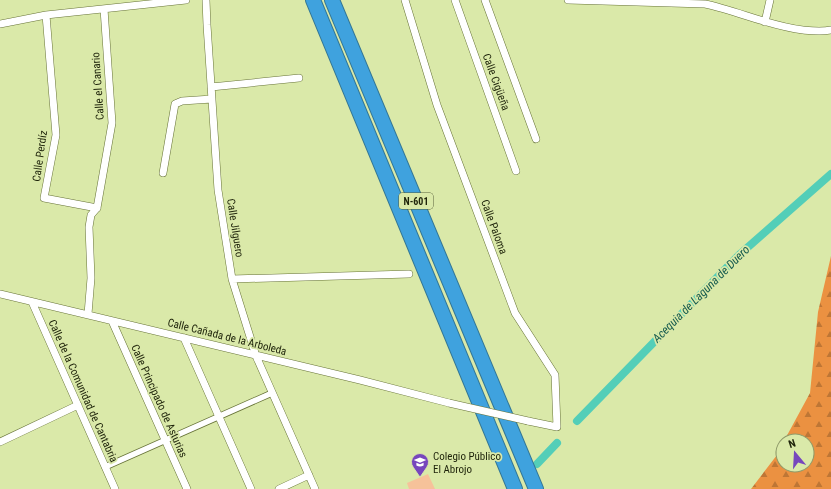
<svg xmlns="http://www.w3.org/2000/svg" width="831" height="489" font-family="'Roboto Condensed',sans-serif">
  <defs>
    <pattern id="forest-firs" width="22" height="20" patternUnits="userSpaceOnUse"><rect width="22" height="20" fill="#eb9141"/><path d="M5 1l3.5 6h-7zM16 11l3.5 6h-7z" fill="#be7635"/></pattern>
  </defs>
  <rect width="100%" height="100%" fill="#dae9a9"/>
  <!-- forest -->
  <path fill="url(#forest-firs)" d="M831,256V489H751L777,455L783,443V465H807V441H784L810,393L818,312Z"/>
  <!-- pitch -->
  <path fill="#f6c29a" d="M428,474L435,489H409L407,483Z"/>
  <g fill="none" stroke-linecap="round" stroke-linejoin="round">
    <!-- canal -->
    <path stroke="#53ceb8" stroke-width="8" d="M577,421L739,255L831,174
      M537,464L557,443"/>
    <defs>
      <path id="pedestrian" d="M105,467L272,393"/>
      <path id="minor" d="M206,0L207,25L218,190L232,279L256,356L315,489
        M405,0L437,105L515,313L555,375L557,427L528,421
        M455,0L516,171
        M485,0L536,139
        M568,0L705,4C738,11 769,26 803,30C813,31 821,32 831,30
        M46,15L56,135L44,198L97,208
        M765,22L770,0
        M0,24L46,15L186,0
        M211,87L299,78
        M163,173L175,104L182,101L212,99
        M97,208L112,123L104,9
        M232,279L409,274
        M0,294L360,380L449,403
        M32,302L115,489
        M88,314L91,278L89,227L91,215L97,208
        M112,321L187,489
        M184,338L251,489
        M0,442L78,405
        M279,489L309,475"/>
      <path id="motorway" d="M313,0L515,489
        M332,0L536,489"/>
    </defs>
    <!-- pedestrian casing -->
    <use href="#pedestrian" stroke="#677337" stroke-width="7"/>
    <!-- minor casing -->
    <use href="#minor" stroke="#677337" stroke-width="8"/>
    <!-- motorway casing -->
    <use href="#motorway" stroke="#337694" stroke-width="16"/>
    <!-- pedestrian -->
    <use href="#pedestrian" stroke="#fff" stroke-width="5.5"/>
    <!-- minor -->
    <use href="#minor" stroke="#fff" stroke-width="7"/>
    <!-- motorway -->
    <use href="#motorway" stroke="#3fa2de" stroke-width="14"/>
    <defs>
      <path id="minor-bridge" d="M449,403L528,421"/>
    </defs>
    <!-- minor-bridge casing -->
    <use href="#minor-bridge" stroke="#677337" stroke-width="8" stroke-linecap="butt"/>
    <!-- minor-bridge -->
    <use href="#minor-bridge" stroke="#fff" stroke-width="7"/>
  </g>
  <!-- icons -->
  <defs>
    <symbol id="school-pin" viewBox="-11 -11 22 30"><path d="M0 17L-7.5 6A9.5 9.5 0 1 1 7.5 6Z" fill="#7746bd" stroke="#dae9a9"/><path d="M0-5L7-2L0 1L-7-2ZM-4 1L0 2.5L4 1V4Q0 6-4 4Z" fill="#fff"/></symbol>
  </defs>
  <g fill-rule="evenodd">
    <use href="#school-pin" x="410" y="452" width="20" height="27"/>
  </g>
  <g text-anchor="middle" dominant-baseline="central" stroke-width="3.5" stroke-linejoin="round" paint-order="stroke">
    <!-- shield labels -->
    <rect fill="#dae9a9" stroke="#565e3a" stroke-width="1" x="399" y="193" width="34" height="16" rx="3"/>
    <g font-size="10" font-weight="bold" fill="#1e230a">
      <text x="416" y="201">N-601</text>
    </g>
    <!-- street labels -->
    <g font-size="11" fill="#1e230a" stroke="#dae9a9">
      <text transform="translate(496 82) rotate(70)">Calle Cigüeña</text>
      <text transform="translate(98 86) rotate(-94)">Calle el Canario</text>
      <text transform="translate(40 156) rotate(-82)">Calle Perdíz</text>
      <text transform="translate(494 227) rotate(70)">Calle Paloma</text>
      <text transform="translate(235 228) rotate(81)">Calle Jilguero</text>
      <text transform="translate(227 337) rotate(14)">Calle Cañada de la Arboleda</text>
      <text transform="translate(83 391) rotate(66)">Calle de la Comunidad de Cantabria</text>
      <text transform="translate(159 401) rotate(66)">Calle Principado de Asturias</text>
    </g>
    <!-- poi labels -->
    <g font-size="11" fill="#1e230a" stroke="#dae9a9" text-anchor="start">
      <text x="433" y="456">Colegio Público<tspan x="433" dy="13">El Abrojo</tspan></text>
    </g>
    <!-- water labels -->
    <g font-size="12" font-style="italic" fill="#13594d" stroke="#dae9a9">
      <text transform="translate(701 294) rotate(-45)">Acequia de Laguna de Duero</text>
    </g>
  </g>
  <!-- north arrow -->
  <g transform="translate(795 453) rotate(342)"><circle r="19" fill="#dae9a9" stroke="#8f9a69"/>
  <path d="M0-3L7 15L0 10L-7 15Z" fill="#7746bd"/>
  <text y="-6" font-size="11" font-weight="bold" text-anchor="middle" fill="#1e230a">N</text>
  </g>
</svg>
